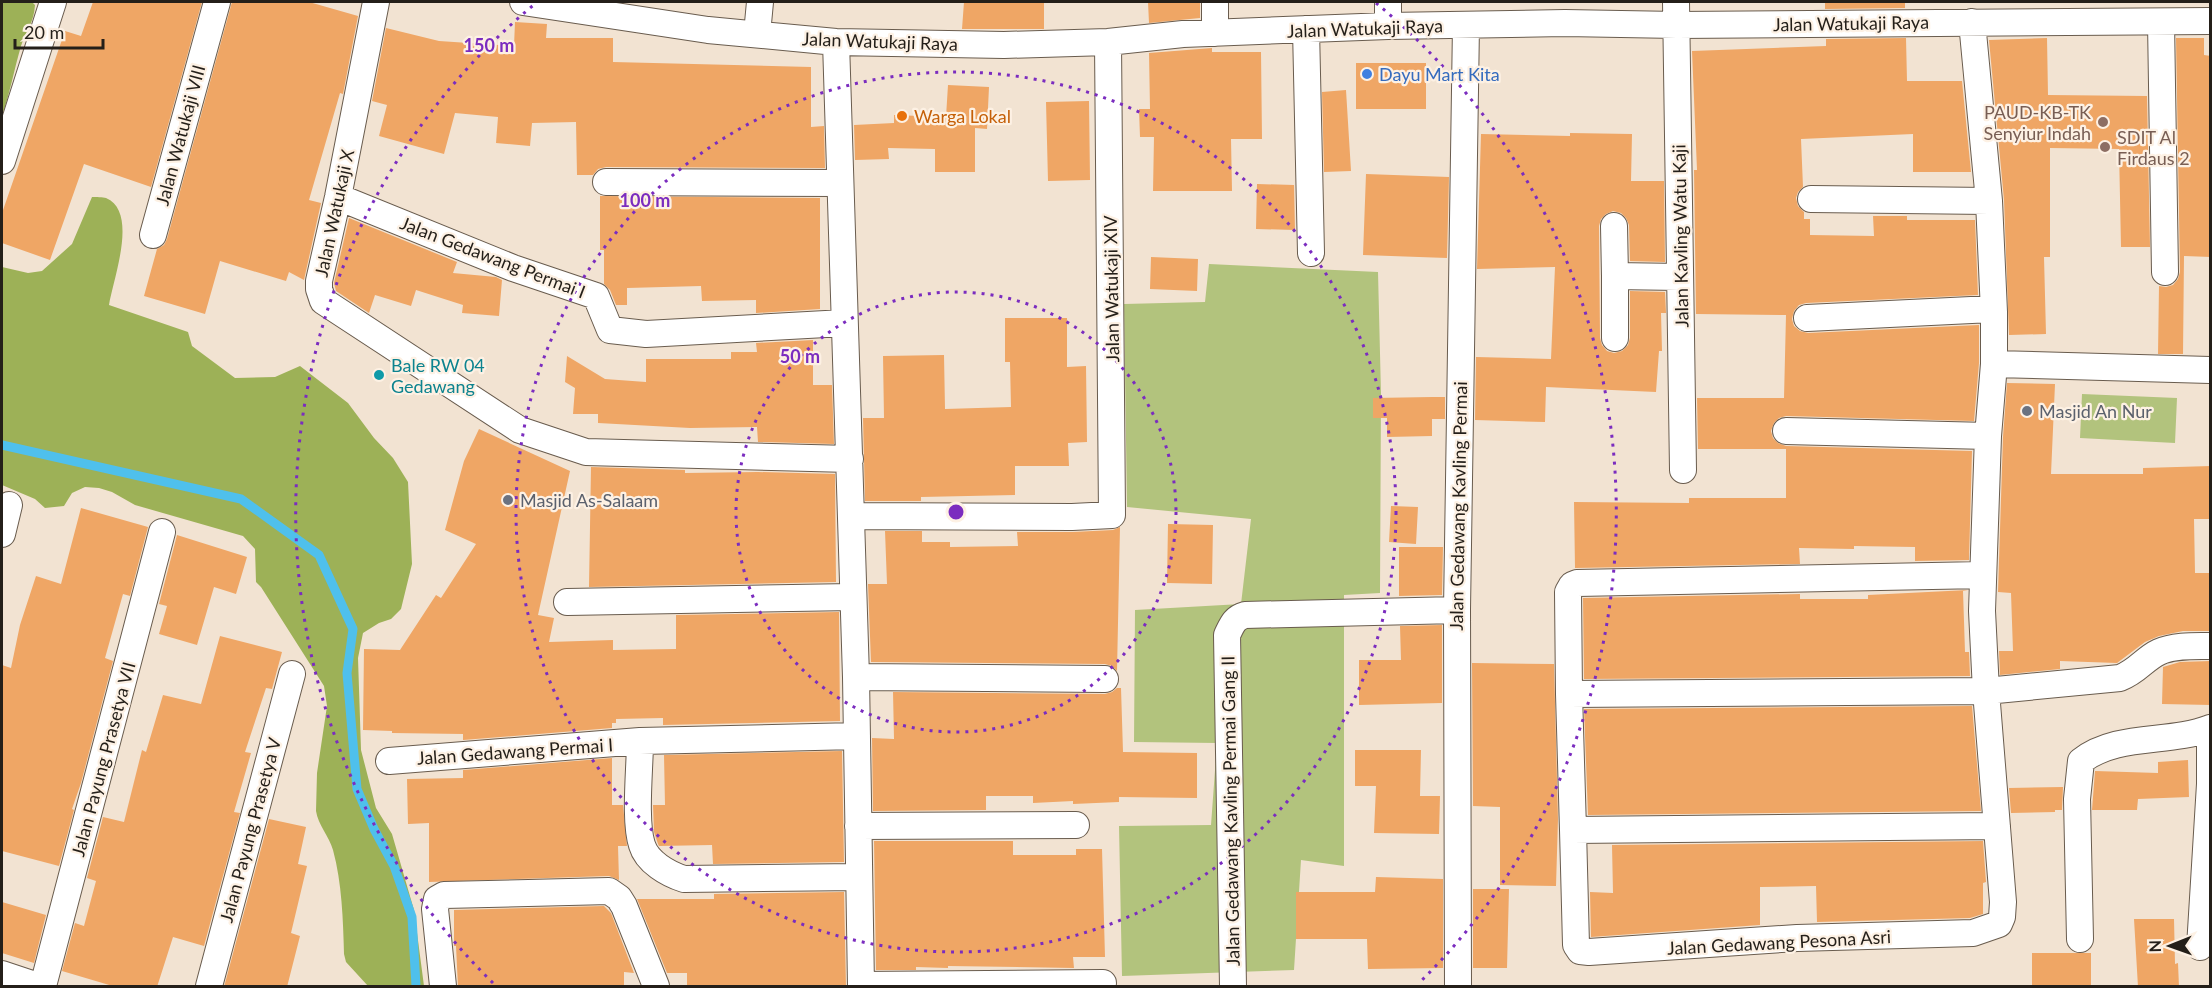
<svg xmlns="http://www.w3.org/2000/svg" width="2212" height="988" font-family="Lato,sans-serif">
  <rect width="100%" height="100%" fill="#f2e3d2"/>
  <!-- green -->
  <path fill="#b2c37d" d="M1209,264L1378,272L1381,394L1380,593L1344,595V866L1301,860L1294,970L1122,976L1119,826L1211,825L1217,743L1134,742L1135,610L1241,604L1251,519L1127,507L1124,304L1205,302Z
    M2082,394L2177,398L2175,443L2080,438Z"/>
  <!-- forest -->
  <path fill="#9db157" d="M2,2H32L35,5C34,23 26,30 21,46C14,70 10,93 2,116Z
    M92,197C96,197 103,197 106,198C139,212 113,279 109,305L188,332L192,346L235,378L275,377L300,366L348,403L374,438L393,458L408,482L412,564L401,609L391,619L379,623L363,633L358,658L361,750L376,808L392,834L414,910L424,986H368L346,962L344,954C343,920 342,883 333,850C329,836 318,825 316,811L317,773L327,706L324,686L261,587L256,582L255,549L243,536L135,505L112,492L99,488L85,487L72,493L64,506L45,508L35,499L2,485V267L28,273L42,271L72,244Z"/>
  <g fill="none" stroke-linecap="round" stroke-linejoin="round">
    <!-- stream -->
    <path stroke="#4fc0ec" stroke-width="9" d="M2,445L241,499L319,555L353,629L347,673L357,789L374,829L394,866L412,917L416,986"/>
  </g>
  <!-- building -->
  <path fill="#efa665" d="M93,2H202L151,187L84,164L50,260L2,243V213L65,31L81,36Z
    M232,2H309L358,16L343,94L340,93L309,200L321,203L304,280L289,272L286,281L220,261L205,314L144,296L157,249L164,245L167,239Z
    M964,2H1044V29H962Z
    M1148,2H1200V18L1149,23Z
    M1825,2H1905V8L1825,9Z
    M515,22L547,24L546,38H613V62L811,67V127L824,126L825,168L606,167L598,169L593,175H577L576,122L532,123L530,146L496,143L498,117L455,113L444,154L379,136L387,105L372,101L386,28L439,41L514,46Z
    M1906,38L1907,81H1962L1971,172H1913V134L1801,139L1803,187L1798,192L1796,198L1798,206L1804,212V219H1810V235L1874,236L1873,216H1907V220H1975L1978,295L1806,303L1799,305L1794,311L1792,319L1794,326L1800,331L1808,333L1979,325V363L1974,421L1786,416L1779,418L1774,423L1771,431L1773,438L1778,443L1786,446L1972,451L1969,560L1915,561V547L1854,546V549L1799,548L1800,564L1575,568L1574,502L1689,503V498H1786V449H1698L1697,398H1784L1786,315L1696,314L1694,170H1697L1692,51L1826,46V39Z
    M2047,38L2048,95L2147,96L2150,247H2121L2119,149L2050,148V257H2044L2046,334L2009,335L2004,200L1989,40Z
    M2176,38H2204V55L2211,56V257L2184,256L2183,354H2158L2159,286L2166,287L2173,285L2178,279L2180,272Z
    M1212,48V52H1261L1262,139H1231L1232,191H1153L1154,137H1140L1139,109H1150L1149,53Z
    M1356,63H1426V109H1356Z
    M948,85L989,87L987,129L975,128V172H935V149L888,148L889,159L855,160L854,125L894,123V115L946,117Z
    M1346,90L1351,171L1324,172L1322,92Z
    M1089,101L1090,180L1048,181L1046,102Z
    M1570,133L1632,134L1631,181H1664L1665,262L1630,261L1629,225L1626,218L1621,213L1613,211L1606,214L1601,219L1599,226L1600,338L1602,345L1607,351L1614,353L1622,351L1628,345L1630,338V291L1665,292L1666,313H1661L1662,351H1659L1656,392L1546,387L1545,422L1475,420L1476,357L1551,359L1555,267L1477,269L1481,134L1570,136Z
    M1366,174L1449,177L1447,258L1363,255Z
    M1257,184L1294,185L1295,230L1256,229Z
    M600,196L820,198V309L756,313V300L702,301L701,286L627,288V305H616L610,290L604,284V250H600Z
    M349,218L457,262L453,273L496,277L502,280L499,316L462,313L463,305L416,290L411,306L375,295L369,313L336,291L334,283Z
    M1151,257L1198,259L1197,291L1150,289Z
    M1005,318H1067V367L1086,366L1087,442L1068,443L1069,466H1015V495L921,497V501H865L863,418H884L883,356L944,355L945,409L1011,407L1010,362H1005Z
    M813,340V385H832L834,444L758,442L757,427L690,428L598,423V414H573L575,388L565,382L567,356L605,379L646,382V359H731V352H757L756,343Z
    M2007,383L2055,384L2051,474H2143V468L2211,466V519H2194L2195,573H2211V631H2183L2159,636L2145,642L2117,663L2060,661V669L2000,675L1999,651H2013L2011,593L1998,592L2003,437Z
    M1432,397H1445V419H1432V436L1387,437V418H1373V398Z
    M479,429L570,471L538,615L554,618L549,642L613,640V650L676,649V615L839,612L840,721L663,725V718L616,719V723H612V728L463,740V734L392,733V731L363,730L364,649L400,650L436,595L441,598L476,544L445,530L464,461Z
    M591,467L685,470V473L758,472L835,474L836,582L589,587Z
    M1391,506L1418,507L1416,544L1389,542Z
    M81,508L148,527L130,596L123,594L105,658L113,661L81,783L72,809L74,810L59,866L2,851V665L11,668L20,625L36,576L61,584Z
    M1168,524L1213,525L1212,584L1167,583Z
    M1120,527L1117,671L1112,666L1105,664L871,662L868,584H887L885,531H922V542H950V547L1018,546L1017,532H1073L1113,530Z
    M177,535L247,557L236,594L214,587L197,645L159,634L167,606L159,604Z
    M1399,547H1443L1442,595L1399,596Z
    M1968,590L1963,591L1965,652H1969L1970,676L1584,679L1583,598L1800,594V599H1868V595Z
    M1442,625V703L1359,705V660H1401L1400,626Z
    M220,636L282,652L272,689L266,688L245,752L251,753L234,812L240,813L204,946L173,937L157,987H116L62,971L75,923L84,926L96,881L87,878L103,817L124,822L142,750L146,752L163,695L201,704Z
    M2211,661V705L2162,704L2163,667L2180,662Z
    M1472,663L1554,664L1558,819L1556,886L1500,885V807L1473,806Z
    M1117,688H1121L1123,752L1197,753V798L1119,797V802L1073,804V801L1033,803V796H986V810L873,811L872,738L894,739L893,692L1105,694L1112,692Z
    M1972,706L1981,811L1588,815L1584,709Z
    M1355,750H1421L1420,796H1440L1439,834L1374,833L1376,786H1355Z
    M842,751L844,862L713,864L712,845L659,846L658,844L654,832L653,805H665L664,755Z
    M612,758V805H623L627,846H618L619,880L609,876L429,882V823L408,824L407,779L463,778V770Z
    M2188,760L2189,797L2138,799L2137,810H2092L2095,771L2158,773V762Z
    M2063,787L2062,810H2055V812L2011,813L2009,788Z
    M269,819L306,827L298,864L307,866L291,933L300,936L287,987H224Z
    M874,841H1013V855H1076V849H1102L1105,957H1073L1074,968L948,966V968L916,967V970H876Z
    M1983,841L1986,882L1983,883V914L1970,918L1817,922L1816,886L1760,887V925L1591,937L1590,892L1613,893L1612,845Z
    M1376,877L1443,879V968L1368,969L1367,939H1296V892H1375Z
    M1473,889H1509L1507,968H1473Z
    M844,892L846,987H687V973H667L637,899H714V894Z
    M2,902L46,915L34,963L2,953Z
    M604,906L611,913L634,973L624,972V987H458L456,946H454V910Z
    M2134,919H2174L2175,964L2178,963L2179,987H2138Z
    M2032,953H2091V987H2032Z"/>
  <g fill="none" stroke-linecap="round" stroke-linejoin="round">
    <defs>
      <path id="street" d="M376,2L338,197L319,281V289L323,301L520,430L586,452L850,459
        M523,2L708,30L836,42L1004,45L1108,42L1183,34L1388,26L1565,23L1677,25L2210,21
        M1215,2V33
        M1676,2L1683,470
        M1972,22L1989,201L1994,312V364L1988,436L1982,611L1986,691L2003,902L2002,917L1999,924L1973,933L1797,938L1589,952L1580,951L1576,945L1573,830L1997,826
        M2161,22L2165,272
        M1388,26V2
        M1306,29L1311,253
        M757,34L760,2
        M836,42L856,677L861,986
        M2,161L53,2
        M606,182L840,183
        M338,197L513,268L596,296L610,330L646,334L844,323
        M1811,199L1989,201
        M1614,226L1615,276
        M153,235L217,2
        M1807,318L1992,309L1994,312
        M1615,338V276L1680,277
        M1994,364L2210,370
        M1786,431L1988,436
        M851,516L1072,517L1112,515L1108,42
        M2,534L9,505
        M567,602L852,597
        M856,677L1105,679
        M1569,694L1568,592L1572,585L1577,583L1983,575
        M640,741C640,768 634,821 642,845C647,862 668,874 684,879L859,877
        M389,761L640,741L857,736
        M858,826L1076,825
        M1573,830L1569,694L1986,691L2120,678C2138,671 2144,659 2159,652C2174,645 2195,646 2210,646
        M2080,939L2077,799L2081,761C2117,733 2169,744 2210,728
        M2200,947L2210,784V728
        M2,974L38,986
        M861,985L1103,983
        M43,986L162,532
        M209,986L292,674
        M443,986L435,909L437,899L444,895L609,891L619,898L624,906L656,986
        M1233,986L1227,635C1232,625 1234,618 1245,615L1457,610
        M1458,986L1457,610L1466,25"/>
    </defs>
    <!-- street casing -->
    <use href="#street" stroke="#695c4e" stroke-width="28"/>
    <!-- street -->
    <use href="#street" stroke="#fff" stroke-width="26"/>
  </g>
  <!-- distance rings -->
  <g fill="none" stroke="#7b2cbf" stroke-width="3" stroke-dasharray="3 6">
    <circle cx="956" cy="512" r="220"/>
    <circle cx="956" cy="512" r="440"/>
    <path d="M493 983A660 660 0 0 1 536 3M1376 3A660 660 0 0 1 1419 983"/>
  </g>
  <!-- markers -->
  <circle fill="#3f7fe0" stroke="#fdf1e4" stroke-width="2" cx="1367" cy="74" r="6"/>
  <circle fill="#e8710a" stroke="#fdf1e4" stroke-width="2" cx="902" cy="116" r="6"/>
  <g fill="#8d6e63" stroke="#fdf1e4" stroke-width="2">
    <circle cx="2103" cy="122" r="6"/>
    <circle cx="2105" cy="147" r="6"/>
  </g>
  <circle fill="#0f9aa8" stroke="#fdf1e4" stroke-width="2" cx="379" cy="375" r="6"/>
  <g fill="#6b7280" stroke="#fdf1e4" stroke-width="2">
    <circle cx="2027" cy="411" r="6"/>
    <circle cx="508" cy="500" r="6"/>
  </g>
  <g text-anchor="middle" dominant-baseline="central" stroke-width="4.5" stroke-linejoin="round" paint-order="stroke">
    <!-- street labels -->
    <g font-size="18" fill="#241f19" stroke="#fdf1e4">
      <text transform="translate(1851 23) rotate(-1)">Jalan Watukaji Raya</text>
      <text transform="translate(1365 28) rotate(-2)">Jalan Watukaji Raya</text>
      <text transform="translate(880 41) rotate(2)">Jalan Watukaji Raya</text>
      <text transform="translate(180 135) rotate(-75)">Jalan Watukaji VIII</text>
      <text transform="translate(334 213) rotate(-78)">Jalan Watukaji X</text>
      <text transform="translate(1680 236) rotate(-91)">Jalan Kavling Watu Kaji</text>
      <text transform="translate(493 257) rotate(21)">Jalan Gedawang Permai I</text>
      <text transform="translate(1111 289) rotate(-91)">Jalan Watukaji XIV</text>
      <text transform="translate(1458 506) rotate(-89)">Jalan Gedawang Kavling Permai</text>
      <text transform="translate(515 751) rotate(-4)">Jalan Gedawang Permai I</text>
      <text transform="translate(103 759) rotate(-75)">Jalan Payung Prasetya VII</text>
      <text transform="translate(1230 811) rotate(-91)">Jalan Gedawang Kavling Permai Gang II</text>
      <text transform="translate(250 830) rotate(-75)">Jalan Payung Prasetya V</text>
      <text transform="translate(1779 942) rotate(-3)">Jalan Gedawang Pesona Asri</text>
    </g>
    <!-- shop labels -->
    <g font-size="18" fill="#366cbe" stroke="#fdf1e4" text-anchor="start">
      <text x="1379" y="74">Dayu Mart Kita</text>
    </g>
    <!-- education labels -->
    <g font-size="18" fill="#785e54" stroke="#fdf1e4" text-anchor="end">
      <text x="2091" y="112">PAUD-KB-TK<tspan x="2091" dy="21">Senyiur Indah</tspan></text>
      <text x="2117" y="137" text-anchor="start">SDIT Al<tspan x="2117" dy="21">Firdaus 2</tspan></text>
    </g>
    <!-- food labels -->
    <g font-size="18" fill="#c56008" stroke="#fdf1e4" text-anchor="start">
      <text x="914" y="116">Warga Lokal</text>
    </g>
    <!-- culture labels -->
    <g font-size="18" fill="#0d838f" stroke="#fdf1e4" text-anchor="start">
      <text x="391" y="365">Bale RW 04<tspan x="391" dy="21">Gedawang</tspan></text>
    </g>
    <!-- worship labels -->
    <g font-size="18" fill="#5b616d" stroke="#fdf1e4" text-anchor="start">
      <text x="2039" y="411">Masjid An Nur</text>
      <text x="520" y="500">Masjid As-Salaam</text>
    </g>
  </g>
  <circle cx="956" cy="512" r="9" fill="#7b2cbf" stroke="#fdf1e4" stroke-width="3"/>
  <g font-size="18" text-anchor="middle" font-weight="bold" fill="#7b2cbf" stroke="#fdf1e4" stroke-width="4.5" stroke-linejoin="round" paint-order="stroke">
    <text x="489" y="52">150 m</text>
    <text x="645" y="207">100 m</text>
    <text x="800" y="363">50 m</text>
  </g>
  <!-- border -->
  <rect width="2212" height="988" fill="none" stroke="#241f19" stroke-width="6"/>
  <!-- north arrow -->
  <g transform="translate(2170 946) rotate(269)" stroke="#fdf1e4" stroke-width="4.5" paint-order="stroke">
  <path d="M0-4.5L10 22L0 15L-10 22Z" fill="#241f19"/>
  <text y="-9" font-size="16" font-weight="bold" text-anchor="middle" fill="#241f19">N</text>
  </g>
  <!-- scale -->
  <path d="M15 39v9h88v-9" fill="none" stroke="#241f19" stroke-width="3"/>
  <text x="24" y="39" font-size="18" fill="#241f19" stroke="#fdf1e4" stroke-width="4.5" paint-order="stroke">20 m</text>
</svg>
